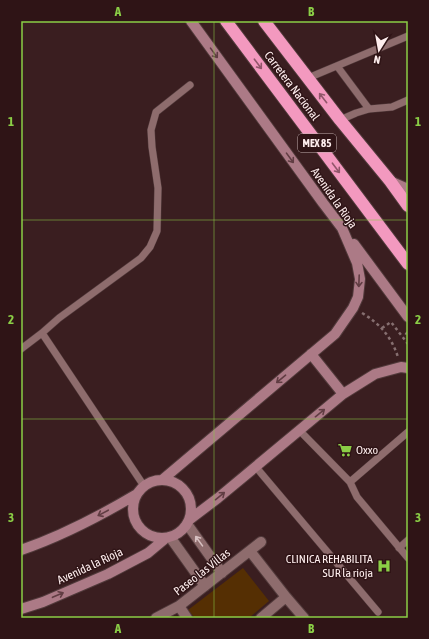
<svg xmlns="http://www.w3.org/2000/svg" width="429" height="639" font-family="'Asap Condensed',sans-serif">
  <rect width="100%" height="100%" fill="#3a1e20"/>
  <!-- park -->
  <path fill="#552f03" d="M243,568L269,601L249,618H195L188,610Z"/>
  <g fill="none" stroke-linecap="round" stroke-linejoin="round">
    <defs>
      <path id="lane" d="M337,66L369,109
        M308,78L408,36
        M340,120L356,113L369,109L392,107L408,100
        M21,349L42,333
        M299,430L350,482L357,497L408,558
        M255,466L378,612
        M350,482L408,432
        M144,486L42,333L59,318L141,258L150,247L157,231L158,188L152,147L151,130L156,112L190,85
        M399,548L408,540"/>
      <path id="street" d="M187,524L222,573
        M170,537L205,586
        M250,551L286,597L304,618
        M179,606L187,618
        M156,618L179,606L261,542
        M261,618L286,597"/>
      <path id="secondary" d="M390,181L408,189
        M354,244L408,317
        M311,354L343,394
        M133 509a29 29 0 1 1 58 0a29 29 0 1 1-58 0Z
        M162,480L335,334L353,308L358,297L360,279L357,263L342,228L323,203L191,21
        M189,520L218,498L343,394L375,374L401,367L408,368
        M21,550C62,536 100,516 137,494
        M21,609L43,602L108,574L148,553L166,538"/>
      <path id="highway" d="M226,21L408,264
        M264,21L340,120L390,181L408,206"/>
    </defs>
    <!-- lane casing -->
    <use href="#lane" stroke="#513a3b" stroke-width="8"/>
    <!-- street casing -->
    <use href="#street" stroke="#513a3b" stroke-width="12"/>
    <!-- secondary casing -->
    <use href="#secondary" stroke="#513a3b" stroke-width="12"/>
    <!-- highway casing -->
    <use href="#highway" stroke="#513a3b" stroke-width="14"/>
    <!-- path -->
    <path stroke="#866f70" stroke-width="2.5" stroke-dasharray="3 3" stroke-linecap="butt" d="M362,313C380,324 391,336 398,357
      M382,328L391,322L408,344
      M408,332L406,334L408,336"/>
    <!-- lane -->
    <use href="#lane" stroke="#8e6c6d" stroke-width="7"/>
    <!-- street -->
    <use href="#street" stroke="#8e6c6d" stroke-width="10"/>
    <!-- secondary -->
    <use href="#secondary" stroke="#ac7a86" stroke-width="10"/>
    <!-- highway -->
    <use href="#highway" stroke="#f399bf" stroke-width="12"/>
  </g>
  <!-- one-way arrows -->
  <defs><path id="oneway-shaft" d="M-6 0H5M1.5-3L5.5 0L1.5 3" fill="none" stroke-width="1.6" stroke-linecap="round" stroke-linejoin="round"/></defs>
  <g stroke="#613d43">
    <use href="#oneway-shaft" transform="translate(214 53) rotate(54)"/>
    <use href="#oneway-shaft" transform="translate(290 158) rotate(54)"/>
    <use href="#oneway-shaft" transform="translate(359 281) rotate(92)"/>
    <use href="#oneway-shaft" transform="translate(281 379) rotate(140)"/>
    <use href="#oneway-shaft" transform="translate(320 413) rotate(-39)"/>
    <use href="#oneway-shaft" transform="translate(220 496) rotate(-39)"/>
    <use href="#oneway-shaft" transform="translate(103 513) rotate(152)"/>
    <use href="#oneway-shaft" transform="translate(58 595) rotate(-23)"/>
  </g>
  <g stroke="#91566a">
    <use href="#oneway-shaft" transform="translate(258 64) rotate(53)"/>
    <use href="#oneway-shaft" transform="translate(323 98) rotate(-128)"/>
    <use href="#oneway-shaft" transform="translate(336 168) rotate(53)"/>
  </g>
  <use stroke="#d7c0c1" href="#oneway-shaft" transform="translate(199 541) rotate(-126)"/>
  <!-- grid -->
  <path fill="none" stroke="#8bce46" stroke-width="1" stroke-opacity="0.55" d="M214,21V618M21,220H408M21,419H408"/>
  <!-- icons -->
  <defs>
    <symbol id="supermarket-bare" viewBox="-9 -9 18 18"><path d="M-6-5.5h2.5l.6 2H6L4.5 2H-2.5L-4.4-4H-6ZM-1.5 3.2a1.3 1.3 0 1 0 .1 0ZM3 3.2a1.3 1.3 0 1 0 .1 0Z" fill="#8bce46" stroke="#2f1416" stroke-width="2.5" paint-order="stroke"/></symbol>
    <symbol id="hospital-bare" viewBox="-9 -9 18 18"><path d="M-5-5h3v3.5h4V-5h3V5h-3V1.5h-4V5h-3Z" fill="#8bce46" stroke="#2f1416" stroke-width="2.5" paint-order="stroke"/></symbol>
  </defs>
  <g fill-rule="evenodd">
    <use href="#supermarket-bare" x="335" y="440" width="20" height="20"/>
    <use href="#hospital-bare" x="374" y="556" width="20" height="20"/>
  </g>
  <g text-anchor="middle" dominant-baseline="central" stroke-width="3" stroke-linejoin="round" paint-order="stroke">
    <!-- shield labels -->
    <rect fill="#2f1416" stroke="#c0adad" stroke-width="1" x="298" y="134" width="38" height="18" rx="3"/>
    <g font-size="11" font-weight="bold" fill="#feeeee">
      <text x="317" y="143">MEX 85</text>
    </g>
    <!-- street labels -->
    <g font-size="12" fill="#feeeee" stroke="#2f1416">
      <text transform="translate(292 86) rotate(53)">Carretera Nacional</text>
      <text transform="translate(334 198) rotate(55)">Avenida la Rioja</text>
      <text transform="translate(90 566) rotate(-25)">Avenida la Rioja</text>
      <text transform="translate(202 572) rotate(-38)">Paseo las Villas</text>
    </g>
    <!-- poi labels -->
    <g font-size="12" fill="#feeeee" stroke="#2f1416" text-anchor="start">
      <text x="356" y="450">Oxxo</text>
      <text x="373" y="559" text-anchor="end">CLINICA REHABILITA<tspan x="373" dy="14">SUR la rioja</tspan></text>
    </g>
  </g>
  <!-- border -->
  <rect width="429" height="639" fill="none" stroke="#2f1416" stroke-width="44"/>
  <!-- north arrow -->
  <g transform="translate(379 50) rotate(191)" stroke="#2f1416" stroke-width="3" paint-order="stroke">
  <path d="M0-3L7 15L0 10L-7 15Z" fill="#feeeee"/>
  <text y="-6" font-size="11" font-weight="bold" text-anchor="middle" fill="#feeeee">N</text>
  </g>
  <rect x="22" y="22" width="385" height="595" fill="none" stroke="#8bce46" stroke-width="1.5"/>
  <g font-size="13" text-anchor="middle" font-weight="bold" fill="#8bce46">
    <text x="118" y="16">A</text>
    <text x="311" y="16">B</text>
    <text x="11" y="126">1</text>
    <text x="418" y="126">1</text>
    <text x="11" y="324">2</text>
    <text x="418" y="324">2</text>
    <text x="11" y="522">3</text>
    <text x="418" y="522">3</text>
    <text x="118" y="633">A</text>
    <text x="311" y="633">B</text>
  </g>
</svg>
